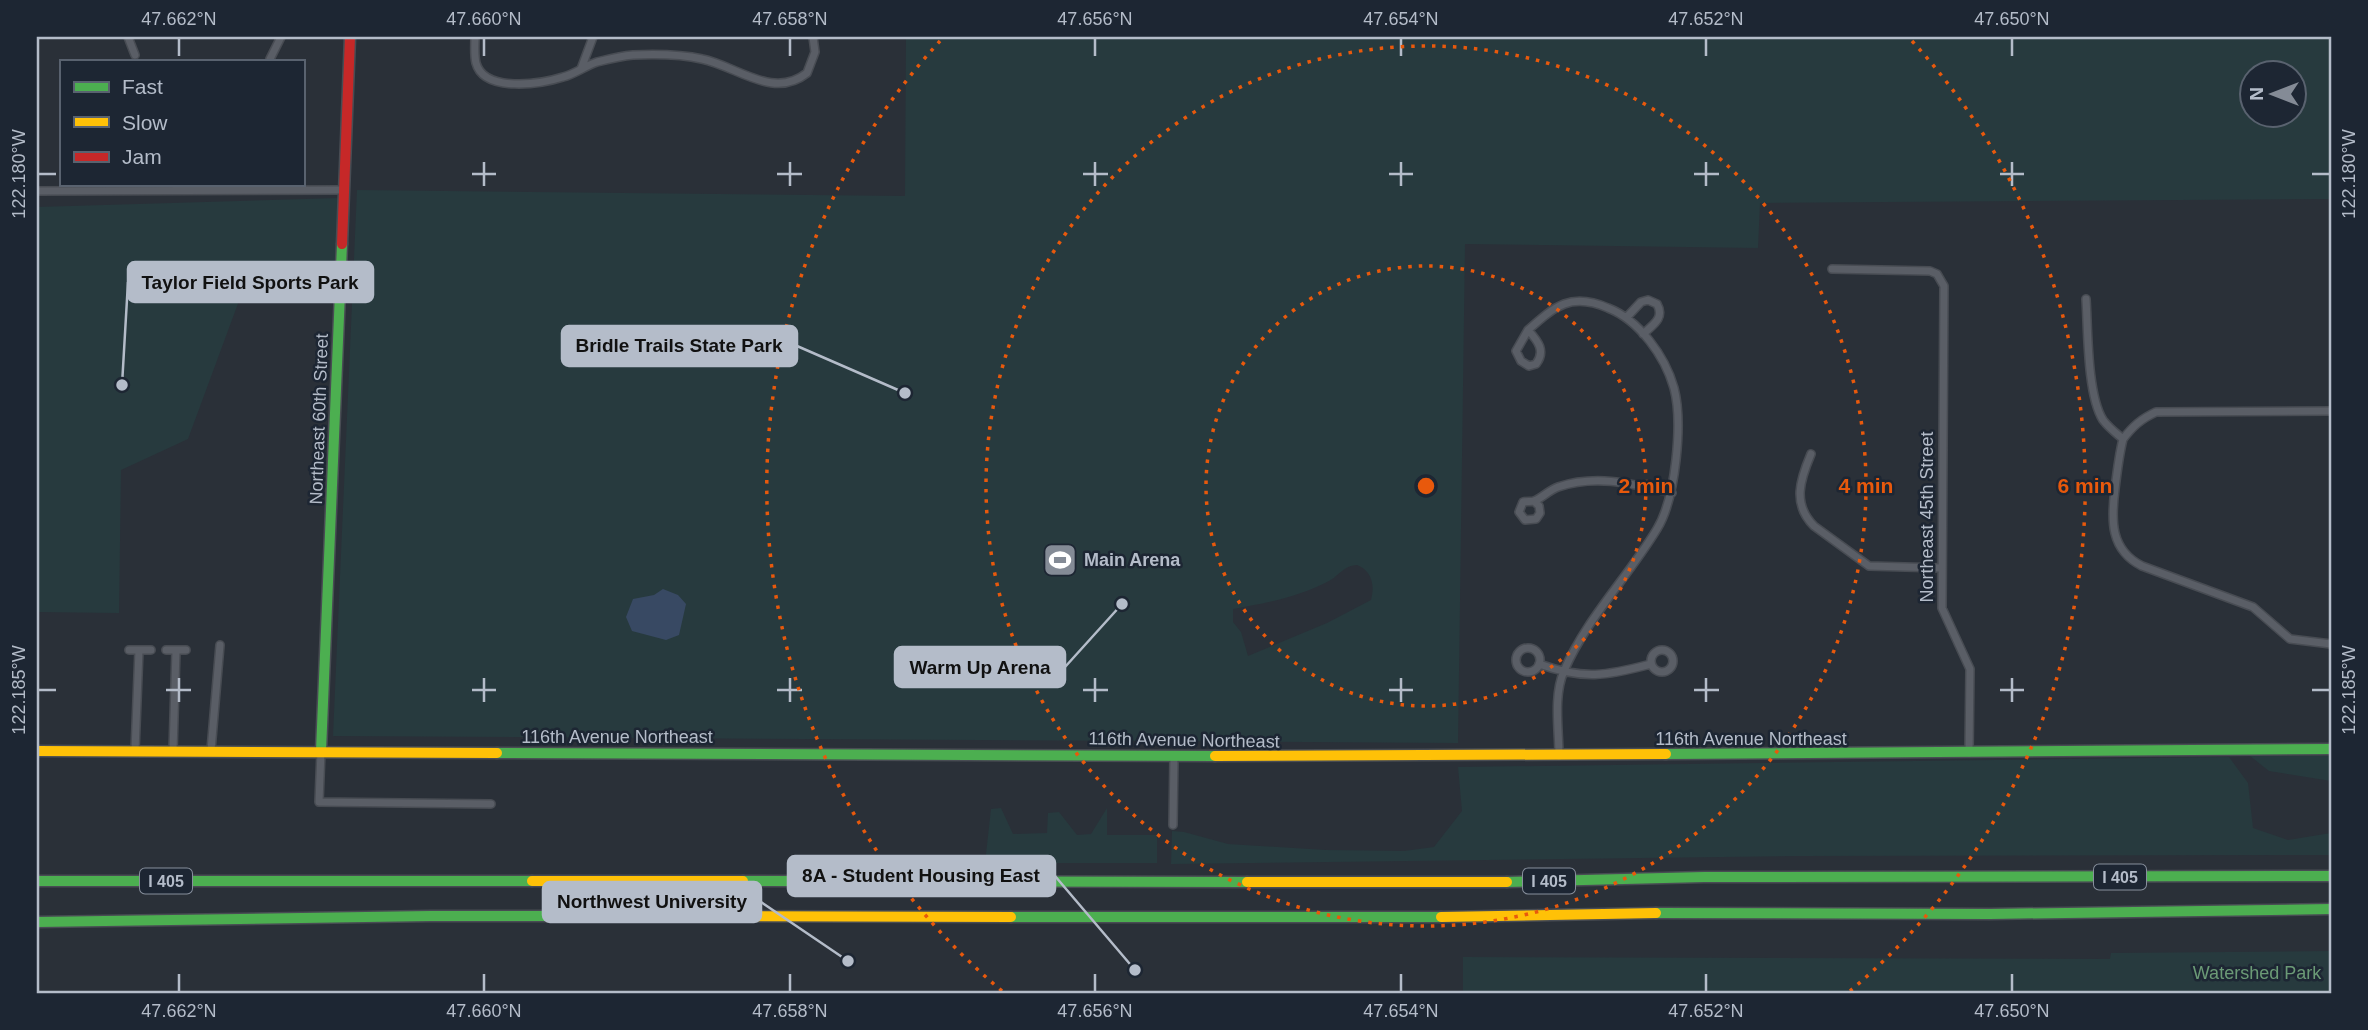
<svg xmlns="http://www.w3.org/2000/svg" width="2368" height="1030" font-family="Helvetica,sans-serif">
  <rect width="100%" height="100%" fill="#2a3038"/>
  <!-- green -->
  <path fill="#273a3e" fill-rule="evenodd" d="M906,37H2331V199L1760,203L1758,248L1465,244L1458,743L333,736L357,190L905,196ZM2252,74H2294V116H2252ZM1357,565C1372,571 1375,585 1371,600L1327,623L1248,656L1241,632L1233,622V609C1266,603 1299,597 1329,581C1340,575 1343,566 1357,565Z
    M339,198L335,264L262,263L243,290L188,439L121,470L119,613L37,612V207Z
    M2250,756H2331V781L2269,771Z
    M2229,757L2248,783L2253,828L2288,840L2331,833V855L1796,856L1171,864L1172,831L1184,832L1228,844L1326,850L1404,851L1434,847L1462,811L1458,767Z
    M1001,808L1013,834L1047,833L1048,813L1059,812L1077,835L1091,834L1107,808V835H1157V863H985L991,809Z
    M2331,951V993H1463V957L2110,959L2111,953Z"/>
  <!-- water -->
  <path fill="#384963" d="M663,589L678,595L686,604L679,635L666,640L632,631L626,617L633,599L654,595Z"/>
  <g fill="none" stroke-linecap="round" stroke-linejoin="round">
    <defs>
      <path id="street" d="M128,37L135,55
        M475,37C475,45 474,55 476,63C484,93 541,84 563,77C575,74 585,66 597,62C609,59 621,56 633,55C657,54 680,54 702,59C737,66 773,100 807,73L815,52L813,37
        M270,59L281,37
        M581,69L593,37
        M37,191L343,190
        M1832,269L1930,271L1937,274L1944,286L1942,608L1970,669L1969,753
        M2086,299C2088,329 2087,395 2103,420C2109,428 2116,433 2123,439C2119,455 2117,472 2115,489C2111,520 2110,550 2142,566L2253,607L2290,639L2331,644
        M1626,318L1641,302L1648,300L1657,304C1665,318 1653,325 1643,334
        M1528,330L1516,351L1521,361L1529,366L1536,364C1546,351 1538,341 1528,330C1555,306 1571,292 1608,308C1639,320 1665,356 1674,388C1683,422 1676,498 1657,529C1628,577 1586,619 1564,671C1553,696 1559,730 1559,756
        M2123,439C2133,426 2141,419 2156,412L2331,411
        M1811,454C1800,480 1792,504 1814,526L1869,566L1941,568
        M1534,501L1539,506L1540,513L1536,519L1525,520L1519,512L1523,502C1527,501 1531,502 1534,501C1541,499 1549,490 1558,487C1597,474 1633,484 1672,493
        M1516 660a12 12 0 1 1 24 0a12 12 0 1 1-24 0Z
        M1651 661a11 11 0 1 1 22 0a11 11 0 1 1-22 0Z
        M129,650H151
        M166,650H186
        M1539,664C1584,680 1606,676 1651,664
        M211,750L220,645
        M135,751L139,650
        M173,751L176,650
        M321,751L319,802L491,804
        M1173,825L1174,756"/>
      <path id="fast" d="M321,751L342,244
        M497,753L1215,756
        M1666,754L2331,749
        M37,881H532
        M743,881L1247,882
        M1507,882L1704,877L2331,876
        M1656,913L1990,914L2331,909
        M1011,917H1441
        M37,922L430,916H619"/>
      <path id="slow" d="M37,751L497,753
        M1215,756L1666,754
        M532,881H743
        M1247,882H1507
        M619,916L1011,917
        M1441,917L1656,913"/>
      <path id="jam" d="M342,244L350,37"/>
    </defs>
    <!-- street casing -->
    <use href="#street" stroke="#484c53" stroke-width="10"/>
    <!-- fast casing -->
    <use href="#fast" stroke="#484c53" stroke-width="13"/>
    <!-- slow casing -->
    <use href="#slow" stroke="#484c53" stroke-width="13"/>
    <!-- jam casing -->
    <use href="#jam" stroke="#484c53" stroke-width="13"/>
    <!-- street -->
    <use href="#street" stroke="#5a5e66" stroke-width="7"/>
    <!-- fast -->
    <use href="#fast" stroke="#4caf50" stroke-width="10"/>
    <!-- slow -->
    <use href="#slow" stroke="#ffc107" stroke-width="10"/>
    <!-- jam -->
    <use href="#jam" stroke="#c62828" stroke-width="10"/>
  </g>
  <!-- ticks -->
  <path fill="none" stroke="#b4bcc9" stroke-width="2.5" d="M179,38V56M484,38V56M790,38V56M1095,38V56M1401,38V56M1706,38V56M2012,38V56M484,162V186M790,162V186M1095,162V186M1401,162V186M1706,162V186M2012,162V186M38,174H56M472,174H496M777,174H802M1083,174H1108M1389,174H1413M1694,174H1719M2000,174H2024M2312,174H2330M179,678V702M484,678V702M790,678V702M1095,678V702M1401,678V702M1706,678V702M2012,678V702M38,690H56M166,690H191M472,690H496M777,690H802M1083,690H1108M1389,690H1413M1694,690H1719M2000,690H2024M2312,690H2330M179,974V992M484,974V992M790,974V992M1095,974V992M1401,974V992M1706,974V992M2012,974V992"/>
  <!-- distance rings -->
  <g fill="none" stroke="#e8590c" stroke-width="3.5" stroke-dasharray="3.5 7">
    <circle cx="1426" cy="486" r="220"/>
    <circle cx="1426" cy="486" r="440"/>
    <path d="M1002 991A659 659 0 0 1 940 41M1912 41A659 659 0 0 1 1850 991"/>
  </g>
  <!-- icons -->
  <defs>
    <symbol id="stadium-square" viewBox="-11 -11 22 22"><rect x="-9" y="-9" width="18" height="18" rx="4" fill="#848b96" stroke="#1d2633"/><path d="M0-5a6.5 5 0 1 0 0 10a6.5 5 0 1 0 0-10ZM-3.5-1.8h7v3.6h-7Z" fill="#fff"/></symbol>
  </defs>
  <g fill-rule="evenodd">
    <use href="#stadium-square" x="1041" y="541" width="38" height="38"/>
  </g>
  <g text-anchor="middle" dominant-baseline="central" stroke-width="5" stroke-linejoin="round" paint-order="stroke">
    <!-- shield labels -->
    <g fill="#1d2633" stroke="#878f9c" stroke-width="2">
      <rect x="2094" y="864.5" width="52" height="25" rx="5"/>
      <rect x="140" y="868.5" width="52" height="25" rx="5"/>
      <rect x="1523" y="868.5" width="52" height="25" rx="5"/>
    </g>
    <g font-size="16" font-weight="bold" fill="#b4bcc9">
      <text x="2120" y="877">I 405</text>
      <text x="166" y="881">I 405</text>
      <text x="1549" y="881">I 405</text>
    </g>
    <!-- street labels -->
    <g font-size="18" fill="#b4bcc9" stroke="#1d2633">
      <text transform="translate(319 419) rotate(-88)">Northeast 60th Street</text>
      <text transform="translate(1927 517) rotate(-90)">Northeast 45th Street</text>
      <text x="617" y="737">116th Avenue Northeast</text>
      <text x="1751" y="739">116th Avenue Northeast</text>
      <text transform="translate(1184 740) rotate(1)">116th Avenue Northeast</text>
    </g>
    <!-- poi labels -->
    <g font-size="18" font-weight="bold" fill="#b4bcc9" stroke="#1d2633" text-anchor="start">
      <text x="1084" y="560">Main Arena</text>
    </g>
    <!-- park labels -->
    <g font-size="18" fill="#6b9a76" stroke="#1d2633">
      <text x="2257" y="973">Watershed Park</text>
    </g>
  </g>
  <circle cx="1426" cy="486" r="10" fill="#e8590c" stroke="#1d2633" stroke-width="3.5"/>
  <g font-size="21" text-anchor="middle" font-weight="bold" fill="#e8590c" stroke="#1d2633" stroke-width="5" stroke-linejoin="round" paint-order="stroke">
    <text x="1646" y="493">2 min</text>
    <text x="1866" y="493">4 min</text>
    <text x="2085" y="493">6 min</text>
  </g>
  <!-- callouts -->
  <path fill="none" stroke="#b4bcc9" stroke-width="2.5" d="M122 385L128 282M905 393L797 346M1122 604L1065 667M1135 970L1055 876M848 961L761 902"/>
  <g fill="#b4bcc9" stroke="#1d2633" stroke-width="2.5">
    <circle cx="122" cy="385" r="7"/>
    <circle cx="905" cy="393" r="7"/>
    <circle cx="1122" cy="604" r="7"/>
    <circle cx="1135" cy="970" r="7"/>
    <circle cx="848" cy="961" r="7"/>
  </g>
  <g fill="#b4bcc9" stroke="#b4bcc9" stroke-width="2.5">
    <rect x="128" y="262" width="245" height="40" rx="7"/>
    <rect x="562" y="326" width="235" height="40" rx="7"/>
    <rect x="895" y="647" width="170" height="40" rx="7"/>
    <rect x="788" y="856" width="267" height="40" rx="7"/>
    <rect x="543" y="882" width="218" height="40" rx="7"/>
  </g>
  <g font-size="19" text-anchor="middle" font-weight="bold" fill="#111">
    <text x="250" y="289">Taylor Field Sports Park</text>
    <text x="679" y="352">Bridle Trails State Park</text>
    <text x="980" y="674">Warm Up Arena</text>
    <text x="921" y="882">8A - Student Housing East</text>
    <text x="652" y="908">Northwest University</text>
  </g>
  <!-- border -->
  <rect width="2368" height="1030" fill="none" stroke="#1d2633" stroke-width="77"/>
  <!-- legend -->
  <rect x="60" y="60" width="245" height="126" fill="#1d2633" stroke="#59626f" stroke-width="2"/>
  <rect x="74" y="82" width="35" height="10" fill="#4caf50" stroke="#59626f" stroke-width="2"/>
  <text x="122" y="94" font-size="21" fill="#b4bcc9">Fast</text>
  <rect x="74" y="117" width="35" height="10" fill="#ffc107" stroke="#59626f" stroke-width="2"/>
  <text x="122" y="130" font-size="21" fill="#b4bcc9">Slow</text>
  <rect x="74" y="152" width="35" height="10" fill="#c62828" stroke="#59626f" stroke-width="2"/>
  <text x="122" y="164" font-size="21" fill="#b4bcc9">Jam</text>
  <!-- north arrow -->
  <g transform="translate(2273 94) rotate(270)"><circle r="33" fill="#1d2633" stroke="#59626f" stroke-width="2"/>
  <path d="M0-5L12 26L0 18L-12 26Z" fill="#848b96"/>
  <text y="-10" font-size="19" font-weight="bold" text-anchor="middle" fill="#b4bcc9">N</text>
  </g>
  <rect x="38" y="38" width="2292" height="954" fill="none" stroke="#b4bcc9" stroke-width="2.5"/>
  <g font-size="18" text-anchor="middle" fill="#b4bcc9">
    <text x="179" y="25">47.662°N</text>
    <text x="484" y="25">47.660°N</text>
    <text x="790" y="25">47.658°N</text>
    <text x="1095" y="25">47.656°N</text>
    <text x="1401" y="25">47.654°N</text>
    <text x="1706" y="25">47.652°N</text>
    <text x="2012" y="25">47.650°N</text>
    <text transform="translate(2349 174) rotate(-90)" y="6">122.180°W</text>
    <text transform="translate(19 174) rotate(-90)" y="6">122.180°W</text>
    <text transform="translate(2349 690) rotate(-90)" y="6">122.185°W</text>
    <text transform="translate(19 690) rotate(-90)" y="6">122.185°W</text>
    <text x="179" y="1017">47.662°N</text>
    <text x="484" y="1017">47.660°N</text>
    <text x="790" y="1017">47.658°N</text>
    <text x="1095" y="1017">47.656°N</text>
    <text x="1401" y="1017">47.654°N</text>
    <text x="1706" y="1017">47.652°N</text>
    <text x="2012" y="1017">47.650°N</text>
  </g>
</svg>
